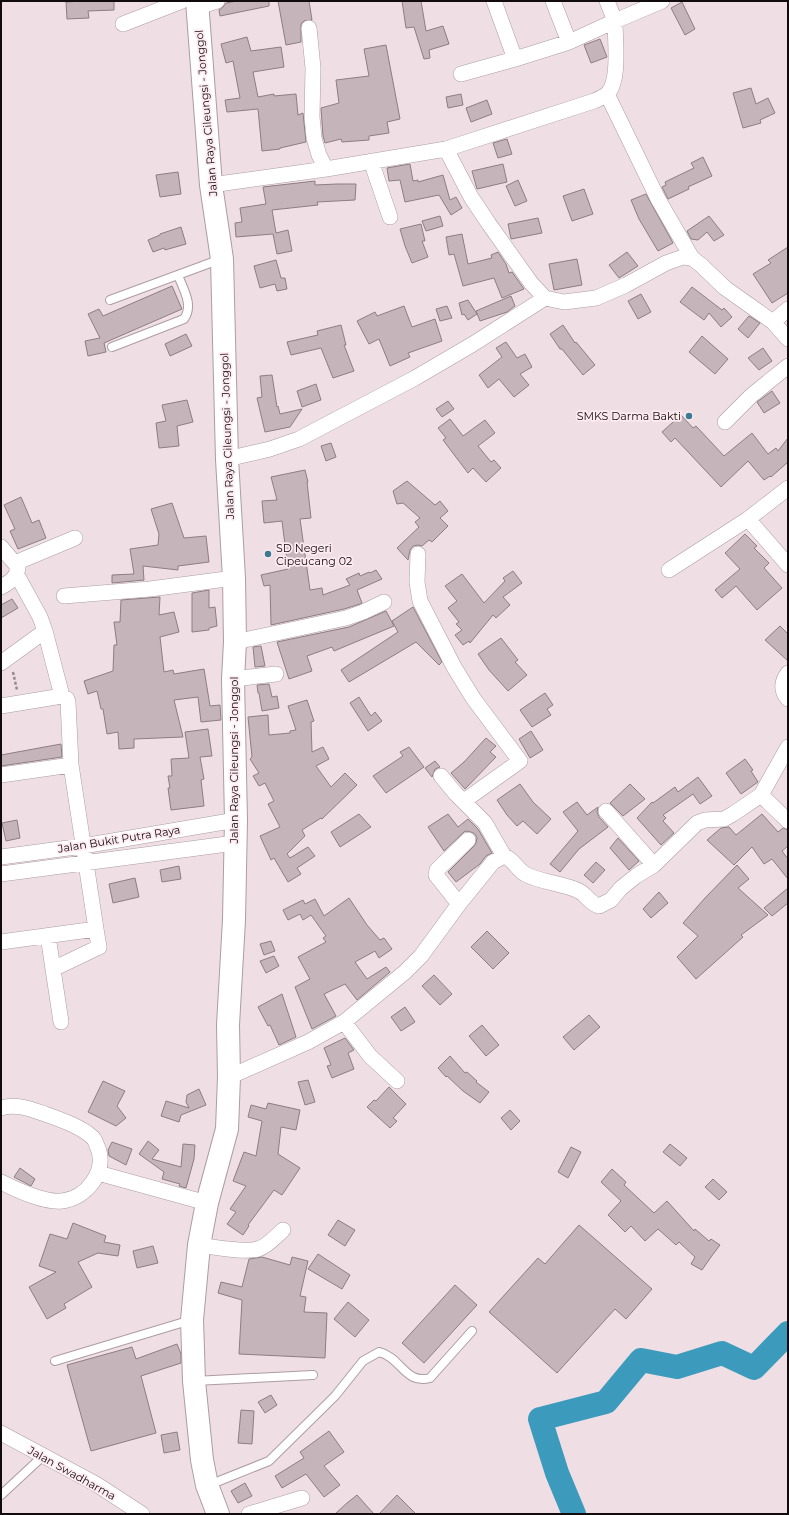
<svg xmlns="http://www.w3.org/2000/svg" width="789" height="1515" font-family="Montserrat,sans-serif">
  <rect width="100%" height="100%" fill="#efdee3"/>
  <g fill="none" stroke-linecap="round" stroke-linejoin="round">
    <!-- river -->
    <path stroke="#3c9bbc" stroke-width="24" d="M574,1514L557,1473L540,1419L606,1402L641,1360L677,1367L722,1353L754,1368L788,1333"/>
  </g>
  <!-- building -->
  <path fill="#c5b5ba" stroke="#8d7e83" d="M82,1H114V10L88,11L89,18L67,19L66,2Z
    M237,1H269V6L220,16L219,10L223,7L226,3Z
    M278,1H309L312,20L304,21L301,24V42L286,45Z
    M402,1H421L426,31L443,26L449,44L429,50L430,58L424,59L414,27L406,28Z
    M682,2L695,29L685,35L671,8Z
    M247,37L251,51L281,47L284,67L253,72L258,97L274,94V96L296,94L298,115L303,113L306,142L280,148V149L262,151L258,109L227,112L225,100L240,98L233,61L226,63L221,44Z
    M600,39L607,57L591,63L584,45Z
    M386,45L400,119L387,122L389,133L369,136V140L342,142L341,139L325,143L323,136L321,108L339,103L336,80L369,76L364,49Z
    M751,88L756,104L768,98L775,113L760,120L761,123L743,128L733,93Z
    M461,94L463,105L448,108L446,97Z
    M487,100L492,114L471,122L466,108Z
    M507,139L512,154L498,158L493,143Z
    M703,157L712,176L688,187L689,189L668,199L662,187L666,185L665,182L694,168L691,163Z
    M410,164L413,181L418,180V182L443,175L450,200L456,197L462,208L451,215L439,195L405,202L400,180L389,181L387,168Z
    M503,164L507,182L477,189L472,171Z
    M178,172L181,194L160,197L156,175Z
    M518,180L527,201L515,206L506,186Z
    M315,181V185L337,184H356L355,200L317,202L318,205L272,210L276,233L288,230L292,251L277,254L273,234L236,237L235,223L242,222L240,208L266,204L263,187Z
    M584,189L593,214L572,221L563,196Z
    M646,194L673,243L658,251L639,219L631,200Z
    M440,216L443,226L426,231L422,221Z
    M709,216L724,235L714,241L707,232L698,240L691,239L687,231Z
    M538,218L542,233L511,239L508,224Z
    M421,224L425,241H422L428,257L412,263L405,246L400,229Z
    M181,227L186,244L165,250L164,248L153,252L148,240L160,235V234Z
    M462,234L468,264L492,258L491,255L498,252L506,264L509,273L512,272L524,289L502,298L494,278L463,286L454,254L449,255L446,237Z
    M788,247V293L772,303L753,274L771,263L768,260Z
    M627,252L638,266L619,278L609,265Z
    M577,259L582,285L554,290L549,264Z
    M276,260L281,278H285L287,289L277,291L275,284L260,288L254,266Z
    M172,286L182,309L104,343L106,352L88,356L85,341L100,338L88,314L99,309L103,316Z
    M692,287L722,310L724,308L732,317L721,327L709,313L704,320L680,302Z
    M641,294L651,312L638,319L628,301Z
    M511,296L515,306L507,312L480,321L476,311Z
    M468,300L477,314L468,320L464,314L462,315L459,303Z
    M404,306L412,327L435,319L442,341L408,353L410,357L390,366L379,339L369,344L357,321L375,312L377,316Z
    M447,306L452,318L440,321L436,309Z
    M749,316L760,323L748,338L738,329Z
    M341,325L346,345H344L354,371L333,378L321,348L291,355L287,342L318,335L317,331Z
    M563,325L575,343L576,342L595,365L583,375L562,349H560L550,334Z
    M186,334L192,346L170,356L165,344Z
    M702,336L728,359L715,374L689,352Z
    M506,342L517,358L525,354L532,367L520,374L529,385L514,397L499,379L488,388L479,375L502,357L496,348Z
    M763,348L772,361L759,370L748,358Z
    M272,375L277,407L278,406L280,414L302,409L290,427L265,432L257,398L262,397L260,376Z
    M316,384L321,400L302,407L297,391Z
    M772,391L780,403L764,413L757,402Z
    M187,400L193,422L177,426L179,446L159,448L156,423L166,421L162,405Z
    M448,401L454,409L442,417L436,409Z
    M681,415L693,428L696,426L724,456L752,433L768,454L776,448L778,451L788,438V462L771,477L770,476L764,480L748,461L721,487L675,438L671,442L662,432Z
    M450,419L463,436L485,420L495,433L478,446L491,462L494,460L501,468L486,482L473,468L468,473L443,440L446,438L438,428Z
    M331,443L336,457L326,461L321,446Z
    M305,470L308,482H307L311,518L300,519L310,590L322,588L323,595L350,585L346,579L359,573L360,576L369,572L370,573L376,570L382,579L357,590L362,603L360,604L344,609L271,625L270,585L264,586L261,575L288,569L282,521L264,523L262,501L277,500L271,477Z
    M407,481L435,505L440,501L448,511L440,518L448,526L432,542L429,540L422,546L418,545L413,546L410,550L408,560L397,548L419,527L415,522L420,518L403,503L397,504L393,491Z
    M21,497L32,523L39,520L46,538L18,549L10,531L15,529L4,505Z
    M172,503L184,538L206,536L209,562L178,566V570L143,566L144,580L112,583V575L134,574L130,549L158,545L159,534L151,509Z
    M745,534L757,546L754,548L769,563L764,568L782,588L757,610L736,586L722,598L715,590L740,569L725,553Z
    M513,571L522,583L503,597L510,605L496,618L493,615L470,643L469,641L463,645L455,635L462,630L456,624L459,622L448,608L457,601L445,586L462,574L484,603L505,581L503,578Z
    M209,590V608L215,607L217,626L209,628V630L192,632V593Z
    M160,597L159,615L174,612L179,632L160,637L164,672L173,670L174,674L204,669L210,706L220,705L221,720L201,722L198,697L174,700L183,737L134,739V748L119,749L118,732L107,734L103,709H101L97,691L88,694L84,681L113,671L114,645H117L114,622H120L121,600Z
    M12,599L18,608L1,618V605Z
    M413,607L442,662L439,665L416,642L349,682L341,670L398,632L392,621Z
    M386,611L394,626L334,651L332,647L307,656L312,671L289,679L277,642L349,627Z
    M780,626L788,634V661L765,640Z
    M501,638L518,660L515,662L527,675L508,691L489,670L478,654Z
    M261,646L265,666L255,667L253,647Z
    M269,684L272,697L277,696L279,708L262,711L259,693H258L257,685Z
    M545,693L553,705L547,709L551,715L532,727L520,710Z
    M359,697L371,716L375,712L382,721L368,731L350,703Z
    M307,700L314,721L311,722L312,752L323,747L329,759L316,766L331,787L345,773L357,785L322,819L321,818L302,830L305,836L287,854L290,858L308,847L315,856L297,868L301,874L288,882L274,858L271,860L260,836L280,827L268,804L274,801L265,783L259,786L253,776L259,773L250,759L252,757L248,717L268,715L269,735L290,733V731L296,730L288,706Z
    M208,729L212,756L200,757L204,779L201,780L204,806L171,810L168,788H170L168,776H172L171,759L189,758L185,732Z
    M531,731L543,750L530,758L519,739Z
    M486,738L496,746L490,752L496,757L465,789L451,773L464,762Z
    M61,744L62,757L1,766V755Z
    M409,747L424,767L386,793L373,776L403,756L400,752Z
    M745,759L753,770L751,771L758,782L741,794L726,773Z
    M435,761L440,767L435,769L432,777L425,768Z
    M698,777L712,796L700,804L693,794L663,815L666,818L663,821L674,833L661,845L637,818L652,802L653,803L675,787L678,792Z
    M520,784L533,802L551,819L537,834L523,821L517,826L507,815L497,800Z
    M630,784L645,799L623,816L610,803Z
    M577,802L587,815L598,807L597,812L599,817L608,827L579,849L560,872L550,864L578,831L563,812Z
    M359,814L371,827L340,847L331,832Z
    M448,814L458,827L468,819L478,829L492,853L486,856L480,864L456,882L448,872L474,846L476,843L477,838L475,834L471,832L465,831L444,851L428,827Z
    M762,814L778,832L783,828L788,830V846L782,851L788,859V879L772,859L764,864L752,847L734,865L707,840L721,828L729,827L736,835Z
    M17,820L20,838L6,841L2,823Z
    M618,838L639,861L629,870L610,848Z
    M596,862L605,870L593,883L584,875Z
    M737,865L749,879L738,888L768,915L741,935L743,937L696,979L677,957L698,936L683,923L705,898Z
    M179,866L181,879L162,882L160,870Z
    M135,878L139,897L113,903L109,884Z
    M788,888V903L772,916L764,908Z
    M659,892L668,903L651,918L643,909Z
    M349,898L367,925L380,940L384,938L392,949L379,958L375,951L355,962L367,979L386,967L390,972L357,1000L345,984L324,994L336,1016L312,1029L295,987L310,979L298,957L326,942L323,938L326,936L311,915L303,920L300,914L288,920L283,910L303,900L305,904L315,899L324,916Z
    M487,931L509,953L493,969L471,947Z
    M271,941L275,951L264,955L260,944Z
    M274,956L279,966L266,973L260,961Z
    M434,975L452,994L440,1005L422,986Z
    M282,994L296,1037L279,1045L270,1025L268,1026L258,1007Z
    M405,1007L415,1022L401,1031L391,1017Z
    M589,1015L600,1027L574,1050L563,1037Z
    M482,1025L499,1045L486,1056L469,1036Z
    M345,1038L354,1050L348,1053L354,1069L332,1078L327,1066L331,1065L324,1048Z
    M450,1056L465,1073L467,1072L477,1081L476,1082L489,1092L480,1103L463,1091L447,1076L446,1077L438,1068Z
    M308,1080L315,1102L305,1105L298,1082Z
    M103,1081L125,1091L117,1106L126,1118L116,1126L88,1112Z
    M389,1087L406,1104L393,1118L397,1121L390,1128L367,1107L374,1100L376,1101Z
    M199,1089L206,1105L181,1115L179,1122L161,1116L166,1101L189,1108L186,1102L187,1095Z
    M268,1103L300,1110L296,1130L281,1127L278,1154L300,1168L282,1195L274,1190L248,1225L249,1226L243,1235L227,1224L236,1212L230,1209L246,1186L233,1181L244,1152L256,1156L262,1121L248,1117L251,1105L266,1109Z
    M510,1110L520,1121L511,1130L501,1118Z
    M148,1141L159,1150L152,1159L181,1167L183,1144L195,1145L194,1159L186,1188L179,1186L180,1184L162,1179L164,1172L139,1154Z
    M112,1142L132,1149L126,1165L109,1156L108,1150Z
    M670,1144L687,1158L680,1166L663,1152Z
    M571,1147L581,1152L568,1178L558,1172Z
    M20,1168L35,1179L31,1186L14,1177Z
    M612,1169L626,1182L624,1185L654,1213L667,1201L694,1231L695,1229L709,1241L711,1239L720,1245L711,1257L702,1270L691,1264L695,1257L679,1242L676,1245L658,1229L645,1241L631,1226L625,1232L608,1215L621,1201L601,1182Z
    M713,1179L727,1192L719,1200L705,1187Z
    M338,1220L355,1230L345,1246L328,1235Z
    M73,1223L106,1236L104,1242L120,1245L118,1256L98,1253L78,1262L92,1287L64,1304L66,1308L47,1319L29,1287L56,1272L39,1266L50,1234L67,1239Z
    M579,1225L652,1289L626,1319L615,1309L557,1373L489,1312L538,1258L545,1264Z
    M153,1246L158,1263L137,1268L133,1251Z
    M318,1254L350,1275L342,1289L308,1269Z
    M262,1257L290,1265L292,1257L308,1261L300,1296L306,1297L304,1312L327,1313L325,1358L239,1354L242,1300L218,1293L221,1282L242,1287L249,1259Z
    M455,1285L477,1305L424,1363L402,1343Z
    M348,1302L369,1320L355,1337L334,1319Z
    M177,1344L181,1354V1363L141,1376L156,1433L91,1451L67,1365L132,1347L136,1359Z
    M271,1395L277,1405L265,1413L258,1402Z
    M241,1410L254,1411L252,1444L238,1443Z
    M329,1431L344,1452L324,1466L340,1485L324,1497L306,1474L282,1488L275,1476L304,1458L300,1452Z
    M177,1432L180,1450L164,1453L161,1435Z
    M245,1483L252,1496L238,1503L231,1491Z
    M357,1495L374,1514H335L347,1503Z
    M397,1495L416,1514H379Z"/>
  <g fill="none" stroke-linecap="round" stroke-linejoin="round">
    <defs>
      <path id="service" d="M110,300L221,259
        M112,347L184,319C194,305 183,289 178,275
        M55,1361L191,1320
        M194,1381L313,1375
        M209,1485L269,1461L335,1396L363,1361L379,1352C401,1357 405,1385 430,1378L472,1331
        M1,1495L43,1456"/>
      <path id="minor" d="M494,1L515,59
        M553,1L569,42
        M198,7L217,1
        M123,24L182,1
        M309,28L313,68L312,117L314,138L319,155L326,169
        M461,74L515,59L569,42L615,21L607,1
        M607,94L658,199L692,258
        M446,149L471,197L489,224L531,283L545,298L564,302L596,298L626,285L666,263L683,257L692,258L701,265L725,288L773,322L788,339
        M371,161L390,217
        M211,185L326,169L446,149L594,101C599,99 604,97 608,93C620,80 615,39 615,21L662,1
        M773,322L788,309
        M725,422L752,395L788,366
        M227,459L270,449L299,439L415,378L473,344L545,298
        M788,488L748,519L788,565
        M1,547L18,567C17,578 10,582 1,587
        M418,554L417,582L420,601L454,667L473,698L520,761L464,801
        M15,563L75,538
        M669,570L748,519
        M17,575L40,617L45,631L62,696
        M64,596L150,589L234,578
        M235,642L346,618L363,612L384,602
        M1,663L45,631
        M788,673C781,682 781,691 788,699
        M233,679L276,674
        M1,706L62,696L67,699L68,702L71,765
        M1,775L71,765L96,929L1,942
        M441,776L456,794L485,823L504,856C513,859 517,869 525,874C542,883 563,883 579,891C587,895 589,903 599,906L611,900L621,888L636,876L654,865L697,823L705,820L724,819L733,814L761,795L788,747
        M761,795L788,821
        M606,811L654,865
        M1,857L83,846L236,820
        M1,874L235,843
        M459,904L436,875L437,870L468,840
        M48,936L61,1022
        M53,969L99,947L96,929
        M344,1022L370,1056L397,1081
        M229,1077L308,1042L344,1022L405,972L421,956L459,904L493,862L504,856
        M1,1108C16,1103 31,1109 45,1114C61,1120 80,1126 92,1137C95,1139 96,1144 98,1148C107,1171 87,1198 62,1201C44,1203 17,1190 1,1182
        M98,1173L207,1203
        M199,1245C214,1247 245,1253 258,1249C268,1246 276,1236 283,1230
        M1,1433L96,1484L142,1514
        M249,1514L302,1498"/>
      <path id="primary" d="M197,1L211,185L222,259L227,459L234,578L235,642L233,679L236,820L234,920L228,1025L229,1077L227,1129L207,1203L199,1245L192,1320L194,1381L202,1460L207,1485L218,1514"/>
    </defs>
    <!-- service casing -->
    <use href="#service" stroke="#ad9da1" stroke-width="10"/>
    <!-- minor casing -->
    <use href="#minor" stroke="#ad9da1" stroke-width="16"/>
    <!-- primary casing -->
    <use href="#primary" stroke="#ad9da1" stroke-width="24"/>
    <!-- path -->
    <path stroke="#998c90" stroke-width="2.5" stroke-dasharray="3 2" stroke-linecap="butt" d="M13,672L17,690"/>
    <!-- service -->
    <use href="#service" stroke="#fff" stroke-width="8"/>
    <!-- minor -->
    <use href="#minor" stroke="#fff" stroke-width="15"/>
    <!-- primary -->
    <use href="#primary" stroke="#fff" stroke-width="22"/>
  </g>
  <!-- markers -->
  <g fill="#3d7a91" stroke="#fdebf1" stroke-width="1.5">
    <circle cx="689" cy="416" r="4"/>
    <circle cx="268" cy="554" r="4"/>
  </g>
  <g text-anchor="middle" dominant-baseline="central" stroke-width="3.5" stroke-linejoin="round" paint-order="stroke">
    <!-- street labels -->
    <g font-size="11" fill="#110b0d" stroke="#fdebf1">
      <text transform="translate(206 113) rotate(-95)">Jalan Raya Cileungsi - Jonggol</text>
      <text transform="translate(227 436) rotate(-92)">Jalan Raya Cileungsi - Jonggol</text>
      <text transform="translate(234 760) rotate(-90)">Jalan Raya Cileungsi - Jonggol</text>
      <text transform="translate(119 839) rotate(-9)">Jalan Bukit Putra Raya</text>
      <text transform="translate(72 1473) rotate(29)">Jalan Swadharma</text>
    </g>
    <!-- poi labels -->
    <g font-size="11" fill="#110b0d" stroke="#fdebf1" text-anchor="end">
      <text x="681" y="416">SMKS Darma Bakti</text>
      <text x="276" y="548" text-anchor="start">SD Negeri<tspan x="276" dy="13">Cipeucang 02</tspan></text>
    </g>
  </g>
  <!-- border -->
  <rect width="789" height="1515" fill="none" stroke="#110b0d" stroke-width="4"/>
</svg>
